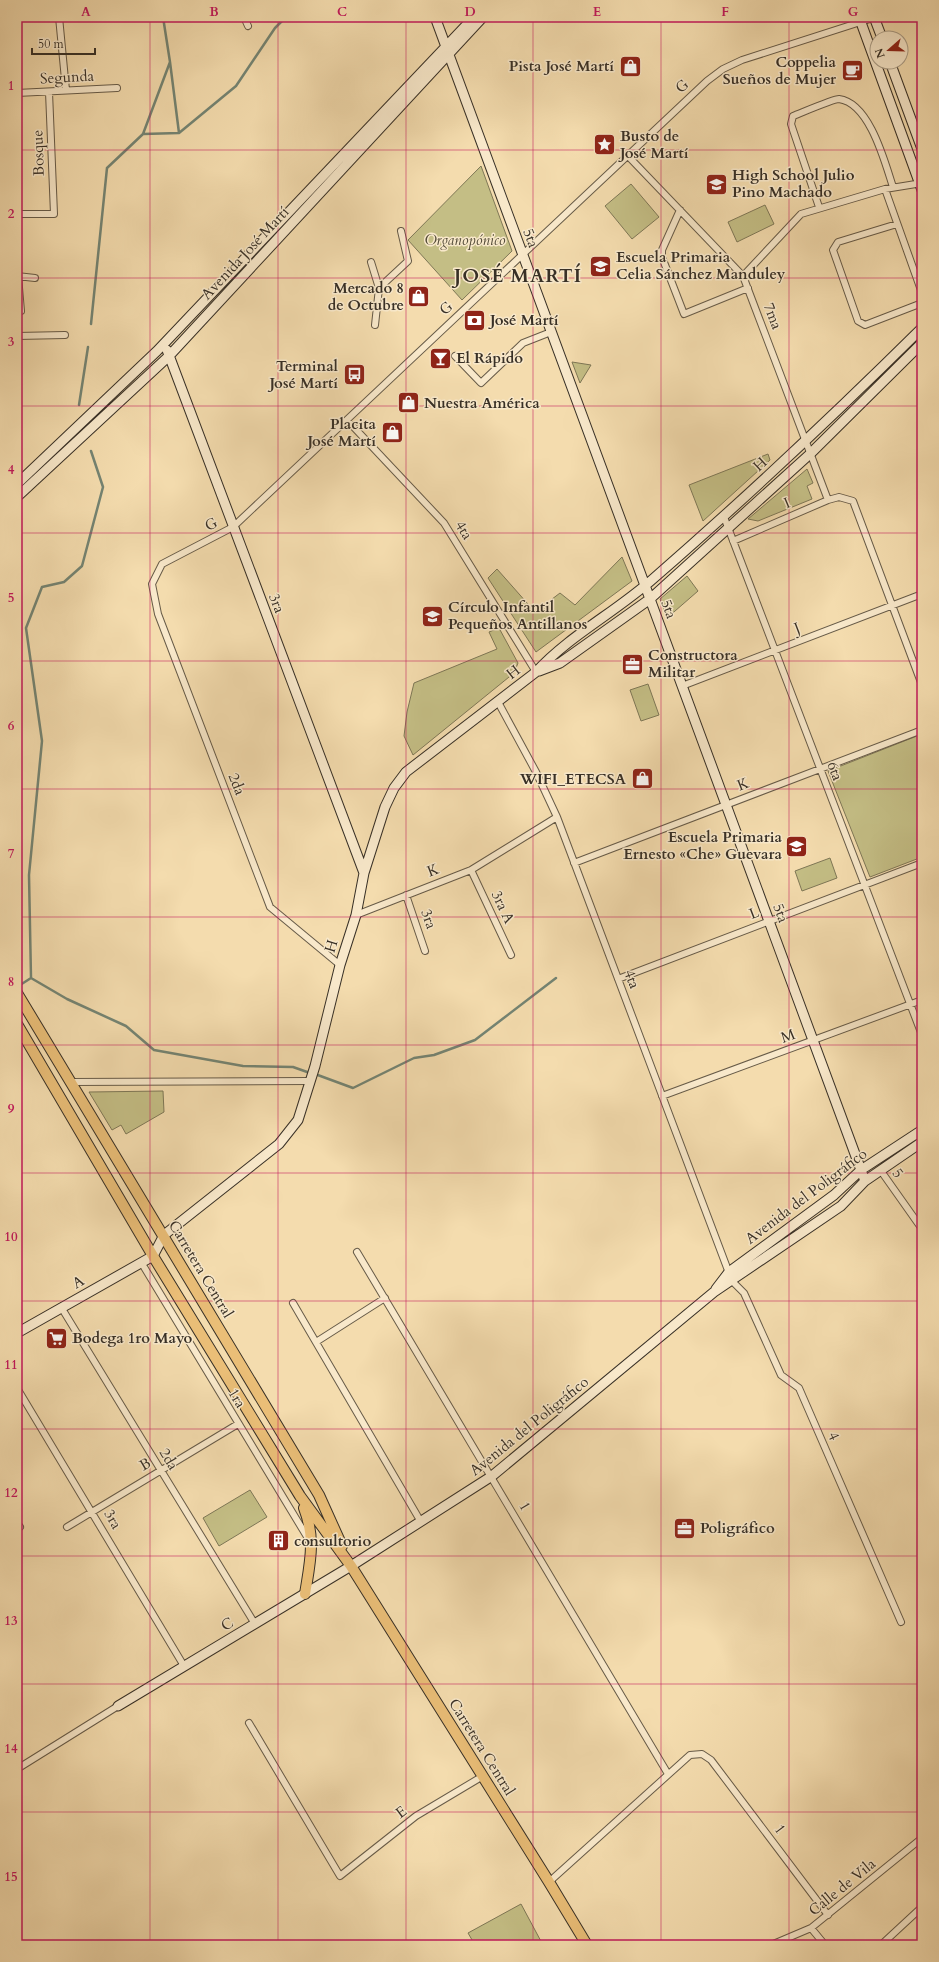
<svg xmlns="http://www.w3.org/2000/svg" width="939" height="1962" font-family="Cardo,serif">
  <rect width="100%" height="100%" fill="#f4dcae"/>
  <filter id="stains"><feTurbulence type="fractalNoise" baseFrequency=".005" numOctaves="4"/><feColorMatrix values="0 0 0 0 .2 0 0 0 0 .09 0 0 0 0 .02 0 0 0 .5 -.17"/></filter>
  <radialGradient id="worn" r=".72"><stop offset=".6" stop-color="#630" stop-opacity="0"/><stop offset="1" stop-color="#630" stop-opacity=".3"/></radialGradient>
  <!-- green -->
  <path fill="#c4be85" stroke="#7e7756" d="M481,166L512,251L462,300L408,240Z
    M631,184L659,217L632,239L605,206Z
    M765,205L774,224L737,242L728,222Z
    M572,362L591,365L580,383Z
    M768,454L770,460L703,521L689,485Z
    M807,469L813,483L807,486L812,499L758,521L748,519Z
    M622,557L632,581L536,652L488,578L497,569L535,612L560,593L575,605Z
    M687,576L698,591L667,618L660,599Z
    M499,628L518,663L514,673L413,755L404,736L407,712L414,683L497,649L489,632Z
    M648,684L659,715L641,721L630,690Z
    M922,734V857L870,877L828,771Z
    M830,858L837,878L802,891L795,871Z
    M163,1091L164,1112L126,1134L121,1125L112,1130L89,1092Z
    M250,1490L267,1517L219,1546L203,1518Z
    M521,1904L543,1945H475L468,1933Z"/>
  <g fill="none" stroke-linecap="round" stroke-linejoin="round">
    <!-- stream -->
    <path stroke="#748473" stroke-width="2.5" d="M170,62L179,133
      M143,134L179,133L236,86L275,28L286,17
      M91,324L107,168L143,134L170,62L163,17
      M79,405L88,347
      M31,978L67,999L126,1026L154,1050L243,1066L293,1067L310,1073
      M17,987L31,978L29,875L42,741L26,628L42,587L64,582L82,566L103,487L91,451
      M315,1074L353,1088L414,1058L434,1055L475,1040L556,978"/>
    <defs>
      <path id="street" d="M59,17L66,90
        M244,17L248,26
        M17,93L117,88
        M627,155L743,276L828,500
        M885,189L922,293
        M819,207L791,124L793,116C801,113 833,99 839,99C870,103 885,163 893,187
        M680,210L662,250V257L684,314L748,288
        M17,214H54L49,92
        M897,224L838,242L833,250L858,321L865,325L922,303
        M371,262L379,288L408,261L401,231
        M17,276L35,278
        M18,276L21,311
        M743,276L801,214L885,189L922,183
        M375,325L379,288
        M17,336L65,335
        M455,356L481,383L523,343L551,332
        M347,420L444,523L536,672
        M724,517L922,1035
        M733,541L828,500L839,497L853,501L922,685
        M682,686L922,594
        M498,702L536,772L557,817L732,1281L744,1293L781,1375L799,1388L901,1622
        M574,863L922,730
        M471,870L511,955
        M406,895L425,951
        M356,915L471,870L557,817
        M340,965L270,907L158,614L152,584L162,564L233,527L707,81L723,69L742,60L876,17
        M618,979L922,863
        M70,1082L310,1081
        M662,1096L922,1000
        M881,1171L922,1229
        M357,1252L668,1774
        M141,1262L309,1540
        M293,1303L421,1522
        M61,1307L255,1624
        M316,1342L385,1298
        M17,1388L184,1666
        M17,1523L20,1527
        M67,1527L238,1424
        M249,1723L340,1876L416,1816L483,1776
        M17,1769L118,1706
        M549,1882L690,1755L702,1754L711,1760L828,1915
        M811,1928L825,1945
        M771,1945L811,1928L922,1838
        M881,1945L922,1907"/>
      <path id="secondary" d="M435,17L865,1181
        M859,17L922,190
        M874,17L882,38
        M890,62L922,149
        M167,350L364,873
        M17,484L157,351L474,17
        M17,497L169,356L483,17
        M539,671L560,663L650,599L810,454L922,343
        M716,1289L729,1272L834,1195L861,1170L922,1130
        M17,1333L153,1256L164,1235L279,1144L298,1120L315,1066L340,965L356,915L364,873L385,807L394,788L406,772L536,672C570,635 616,612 654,578C746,498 835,414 922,328
        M118,1706L351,1566L492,1476L714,1292L841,1206L865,1181L922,1142"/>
      <path id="primary" d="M17,993L319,1495L342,1546
        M17,1024L153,1256L300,1496L351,1566L549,1882L587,1945
        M304,1508C316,1539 310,1562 305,1594"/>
    </defs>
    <!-- street casing -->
    <use href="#street" stroke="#675b48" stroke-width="8"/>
    <!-- secondary casing -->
    <use href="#secondary" stroke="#383026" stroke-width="11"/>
    <!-- primary casing -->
    <use href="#primary" stroke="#383026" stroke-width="12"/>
    <!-- street -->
    <use href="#street" stroke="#f8e8ca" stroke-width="6"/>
    <!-- secondary -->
    <use href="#secondary" stroke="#f8e8ca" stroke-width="9"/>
    <!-- primary -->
    <use href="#primary" stroke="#eabe77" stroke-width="10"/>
  </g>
  <!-- grid -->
  <path fill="none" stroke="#c2185b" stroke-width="1" stroke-opacity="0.55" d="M150,17V1945M278,17V1945M406,17V1945M533,17V1945M661,17V1945M789,17V1945M17,150H922M17,278H922M17,406H922M17,533H922M17,661H922M17,789H922M17,917H922M17,1045H922M17,1173H922M17,1301H922M17,1429H922M17,1556H922M17,1684H922M17,1812H922"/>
  <!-- icons -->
  <defs>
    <symbol id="shop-square" viewBox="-11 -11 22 22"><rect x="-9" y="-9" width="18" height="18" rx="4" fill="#8f2418" stroke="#f8e8ca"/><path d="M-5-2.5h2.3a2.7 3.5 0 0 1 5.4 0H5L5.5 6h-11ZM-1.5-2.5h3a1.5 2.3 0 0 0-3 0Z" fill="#fff"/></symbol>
    <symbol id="cafe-square" viewBox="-11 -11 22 22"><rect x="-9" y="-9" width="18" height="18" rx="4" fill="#8f2418" stroke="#f8e8ca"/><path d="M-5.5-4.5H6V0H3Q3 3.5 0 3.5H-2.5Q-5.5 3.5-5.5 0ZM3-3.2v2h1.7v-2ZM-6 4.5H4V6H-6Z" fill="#fff"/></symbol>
    <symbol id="sight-square" viewBox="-11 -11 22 22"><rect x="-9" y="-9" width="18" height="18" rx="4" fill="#8f2418" stroke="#f8e8ca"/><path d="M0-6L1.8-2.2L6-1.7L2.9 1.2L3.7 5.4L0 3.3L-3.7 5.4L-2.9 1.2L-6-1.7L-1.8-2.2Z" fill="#fff"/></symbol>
    <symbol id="school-square" viewBox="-11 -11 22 22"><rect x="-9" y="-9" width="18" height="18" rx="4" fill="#8f2418" stroke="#f8e8ca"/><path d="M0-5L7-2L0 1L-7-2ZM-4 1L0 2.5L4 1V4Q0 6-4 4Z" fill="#fff"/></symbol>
    <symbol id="bank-square" viewBox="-11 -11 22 22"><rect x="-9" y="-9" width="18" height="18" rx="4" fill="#8f2418" stroke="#f8e8ca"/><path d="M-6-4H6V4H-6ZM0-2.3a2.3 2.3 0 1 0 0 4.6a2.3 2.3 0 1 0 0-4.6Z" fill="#fff"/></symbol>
    <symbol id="bar-square" viewBox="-11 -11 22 22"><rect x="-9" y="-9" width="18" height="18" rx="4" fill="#8f2418" stroke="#f8e8ca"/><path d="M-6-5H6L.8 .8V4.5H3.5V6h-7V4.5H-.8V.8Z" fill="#fff"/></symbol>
    <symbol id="bus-square" viewBox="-11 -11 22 22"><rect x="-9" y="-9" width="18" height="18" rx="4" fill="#8f2418" stroke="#f8e8ca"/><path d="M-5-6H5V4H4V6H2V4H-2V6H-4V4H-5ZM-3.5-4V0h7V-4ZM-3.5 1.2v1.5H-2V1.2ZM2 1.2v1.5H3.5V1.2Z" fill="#fff"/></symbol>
    <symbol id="office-square" viewBox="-11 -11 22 22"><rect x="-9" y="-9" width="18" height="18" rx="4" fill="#8f2418" stroke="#f8e8ca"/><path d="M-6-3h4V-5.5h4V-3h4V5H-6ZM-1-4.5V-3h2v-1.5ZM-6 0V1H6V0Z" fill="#fff"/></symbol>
    <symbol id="supermarket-square" viewBox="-11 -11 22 22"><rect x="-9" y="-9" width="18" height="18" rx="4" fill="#8f2418" stroke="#f8e8ca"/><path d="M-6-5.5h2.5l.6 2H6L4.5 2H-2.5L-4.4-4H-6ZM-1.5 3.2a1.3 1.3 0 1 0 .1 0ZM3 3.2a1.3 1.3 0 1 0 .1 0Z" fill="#fff"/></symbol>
    <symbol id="building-square" viewBox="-11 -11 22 22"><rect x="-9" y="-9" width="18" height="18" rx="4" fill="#8f2418" stroke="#f8e8ca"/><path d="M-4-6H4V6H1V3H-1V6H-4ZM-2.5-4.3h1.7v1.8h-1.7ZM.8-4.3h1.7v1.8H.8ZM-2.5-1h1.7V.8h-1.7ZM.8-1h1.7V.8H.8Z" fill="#fff"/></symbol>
  </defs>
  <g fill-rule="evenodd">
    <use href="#shop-square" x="618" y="54" width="25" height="25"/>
    <use href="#cafe-square" x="840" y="58" width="25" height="25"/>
    <use href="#sight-square" x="592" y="132" width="25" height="25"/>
    <use href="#school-square" x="704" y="172" width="25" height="25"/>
    <use href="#school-square" x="588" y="254" width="25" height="25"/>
    <use href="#shop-square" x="406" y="284" width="25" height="25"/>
    <use href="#bank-square" x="462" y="308" width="25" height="25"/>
    <use href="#bar-square" x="428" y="346" width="25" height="25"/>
    <use href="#bus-square" x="342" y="362" width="25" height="25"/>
    <use href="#shop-square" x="396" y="390" width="25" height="25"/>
    <use href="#shop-square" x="380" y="420" width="25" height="25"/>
    <use href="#school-square" x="420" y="604" width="25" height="25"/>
    <use href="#office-square" x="620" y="652" width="25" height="25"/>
    <use href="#shop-square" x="630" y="766" width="25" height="25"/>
    <use href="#school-square" x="784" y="834" width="25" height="25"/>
    <use href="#supermarket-square" x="44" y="1326" width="25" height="25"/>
    <use href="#office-square" x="672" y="1516" width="25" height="25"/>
    <use href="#building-square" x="266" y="1528" width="25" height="25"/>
  </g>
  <g text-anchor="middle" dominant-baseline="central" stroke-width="3" stroke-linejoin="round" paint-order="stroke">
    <!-- poi labels -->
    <g font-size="15" font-weight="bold" fill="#383026" stroke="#f8e8ca" text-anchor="start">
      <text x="836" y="62" text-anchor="end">Coppelia<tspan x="836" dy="17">Sueños de Mujer</tspan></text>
      <text x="614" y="66" text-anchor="end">Pista José Martí</text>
      <text x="620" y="136">Busto de<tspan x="620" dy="17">José Martí</tspan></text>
      <text x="732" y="175">High School Julio<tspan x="732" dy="17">Pino Machado</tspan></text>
      <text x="616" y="257">Escuela Primaria<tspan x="616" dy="17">Celia Sánchez Manduley</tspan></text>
      <text x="404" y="288" text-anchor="end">Mercado 8<tspan x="404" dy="17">de Octubre</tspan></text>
      <text x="490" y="320">José Martí</text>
      <text x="456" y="358">El Rápido</text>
      <text x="338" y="366" text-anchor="end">Terminal<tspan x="338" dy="17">José Martí</tspan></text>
      <text x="424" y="403">Nuestra América</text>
      <text x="376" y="424" text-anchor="end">Placita<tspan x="376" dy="17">José Martí</tspan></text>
      <text x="448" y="607">Círculo Infantil<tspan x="448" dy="17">Pequeños Antillanos</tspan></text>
      <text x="648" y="655">Constructora<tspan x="648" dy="17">Militar</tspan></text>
      <text x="626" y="779" text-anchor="end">WIFI_ETECSA</text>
      <text x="782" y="837" text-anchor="end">Escuela Primaria<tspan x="782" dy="17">Ernesto «Che» Guevara</tspan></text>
      <text x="72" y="1338">Bodega 1ro Mayo</text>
      <text x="700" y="1528">Poligráfico</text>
      <text x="294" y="1541">consultorio</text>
    </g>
    <!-- street labels -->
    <g font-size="15" fill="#383026" stroke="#f8e8ca">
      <text transform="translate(67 77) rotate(-3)">Segunda</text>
      <text transform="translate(682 86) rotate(-43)">G</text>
      <text transform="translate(38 153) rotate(-92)">Bosque</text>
      <text transform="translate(531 238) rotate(70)">5ta</text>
      <text transform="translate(245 253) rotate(-47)">Avenida José Martí</text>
      <text transform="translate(446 308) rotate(-43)">G</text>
      <text transform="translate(773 316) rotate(69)">7ma</text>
      <text transform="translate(760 464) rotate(-43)">H</text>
      <text transform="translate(787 503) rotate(-23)">I</text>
      <text transform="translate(211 524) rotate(-27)">G</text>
      <text transform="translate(464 530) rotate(58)">4ta</text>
      <text transform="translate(277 603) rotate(69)">3ra</text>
      <text transform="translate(669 609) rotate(70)">5ta</text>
      <text transform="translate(797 628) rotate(-21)">J</text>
      <text transform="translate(513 672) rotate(-38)">H</text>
      <text transform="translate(835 771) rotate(69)">6ta</text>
      <text transform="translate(237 784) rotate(69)">2da</text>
      <text transform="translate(743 784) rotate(-21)">K</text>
      <text transform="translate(433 870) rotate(-21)">K</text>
      <text transform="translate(503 907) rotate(65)">3ra A</text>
      <text transform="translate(754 913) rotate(-21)">L</text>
      <text transform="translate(781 913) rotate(70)">5ta</text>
      <text transform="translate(429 919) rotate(71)">3ra</text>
      <text transform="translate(331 946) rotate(-73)">H</text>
      <text transform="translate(632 979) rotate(69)">4ta</text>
      <text transform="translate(788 1036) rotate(-20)">M</text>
      <text transform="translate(898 1173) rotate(55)">5</text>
      <text transform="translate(806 1196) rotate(-37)">Avenida del Poligráfico</text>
      <text transform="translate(201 1269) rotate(59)">Carretera Central</text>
      <text transform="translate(78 1282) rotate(-30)">A</text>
      <text transform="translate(237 1398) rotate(59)">1ra</text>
      <text transform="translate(529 1426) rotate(-39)">Avenida del Poligráfico</text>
      <text transform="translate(834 1436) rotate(66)">4</text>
      <text transform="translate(169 1459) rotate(59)">2da</text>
      <text transform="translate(145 1464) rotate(-31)">B</text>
      <text transform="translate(525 1506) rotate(60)">1</text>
      <text transform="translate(113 1519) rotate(60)">3ra</text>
      <text transform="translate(227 1624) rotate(-31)">C</text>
      <text transform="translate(482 1747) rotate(58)">Carretera Central</text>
      <text transform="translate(401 1812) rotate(-37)">E</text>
      <text transform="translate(780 1829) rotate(53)">1</text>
      <text transform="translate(842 1887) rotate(-39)">Calle de Vila</text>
    </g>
    <!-- park labels -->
    <g font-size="15" font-style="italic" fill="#544c39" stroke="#f8e8ca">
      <text x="465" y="240">Organopónico</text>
    </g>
    <!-- district labels -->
    <g font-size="19" font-weight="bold" letter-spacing="1" fill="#383026" stroke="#f8e8ca">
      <text x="518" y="276">JOSÉ MARTÍ</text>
    </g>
  </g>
  <!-- margin -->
  <rect width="939" height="1962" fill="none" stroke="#f4dcae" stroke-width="44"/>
  <!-- north arrow -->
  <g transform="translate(889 50) rotate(250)"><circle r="19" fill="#f8e8ca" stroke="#ab9e88"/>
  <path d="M0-3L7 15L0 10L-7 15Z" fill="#8f2418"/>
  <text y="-6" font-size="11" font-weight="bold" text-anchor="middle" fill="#383026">N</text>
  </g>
  <!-- scale -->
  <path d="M32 48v6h63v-6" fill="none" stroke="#383026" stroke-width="2"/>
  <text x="38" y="48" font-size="12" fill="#383026" stroke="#f8e8ca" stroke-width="3" paint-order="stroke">50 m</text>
  <rect x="22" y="22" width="895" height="1918" fill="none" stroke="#c2185b" stroke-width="1.5"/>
  <g font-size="13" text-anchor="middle" font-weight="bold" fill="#c2185b">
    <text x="86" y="16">A</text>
    <text x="214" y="16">B</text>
    <text x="342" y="16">C</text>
    <text x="470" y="16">D</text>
    <text x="597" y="16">E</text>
    <text x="725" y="16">F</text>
    <text x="853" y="16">G</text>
    <text x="11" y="90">1</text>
    <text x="11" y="218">2</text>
    <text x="11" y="346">3</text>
    <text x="11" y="474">4</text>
    <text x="11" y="602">5</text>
    <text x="11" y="730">6</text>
    <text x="11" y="858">7</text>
    <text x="11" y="986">8</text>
    <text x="11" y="1113">9</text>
    <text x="11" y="1241">10</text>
    <text x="11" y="1369">11</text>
    <text x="11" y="1497">12</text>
    <text x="11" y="1625">13</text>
    <text x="11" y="1753">14</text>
    <text x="11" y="1881">15</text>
  </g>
  <rect width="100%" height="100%" filter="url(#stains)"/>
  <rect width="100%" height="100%" fill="url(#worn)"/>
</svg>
